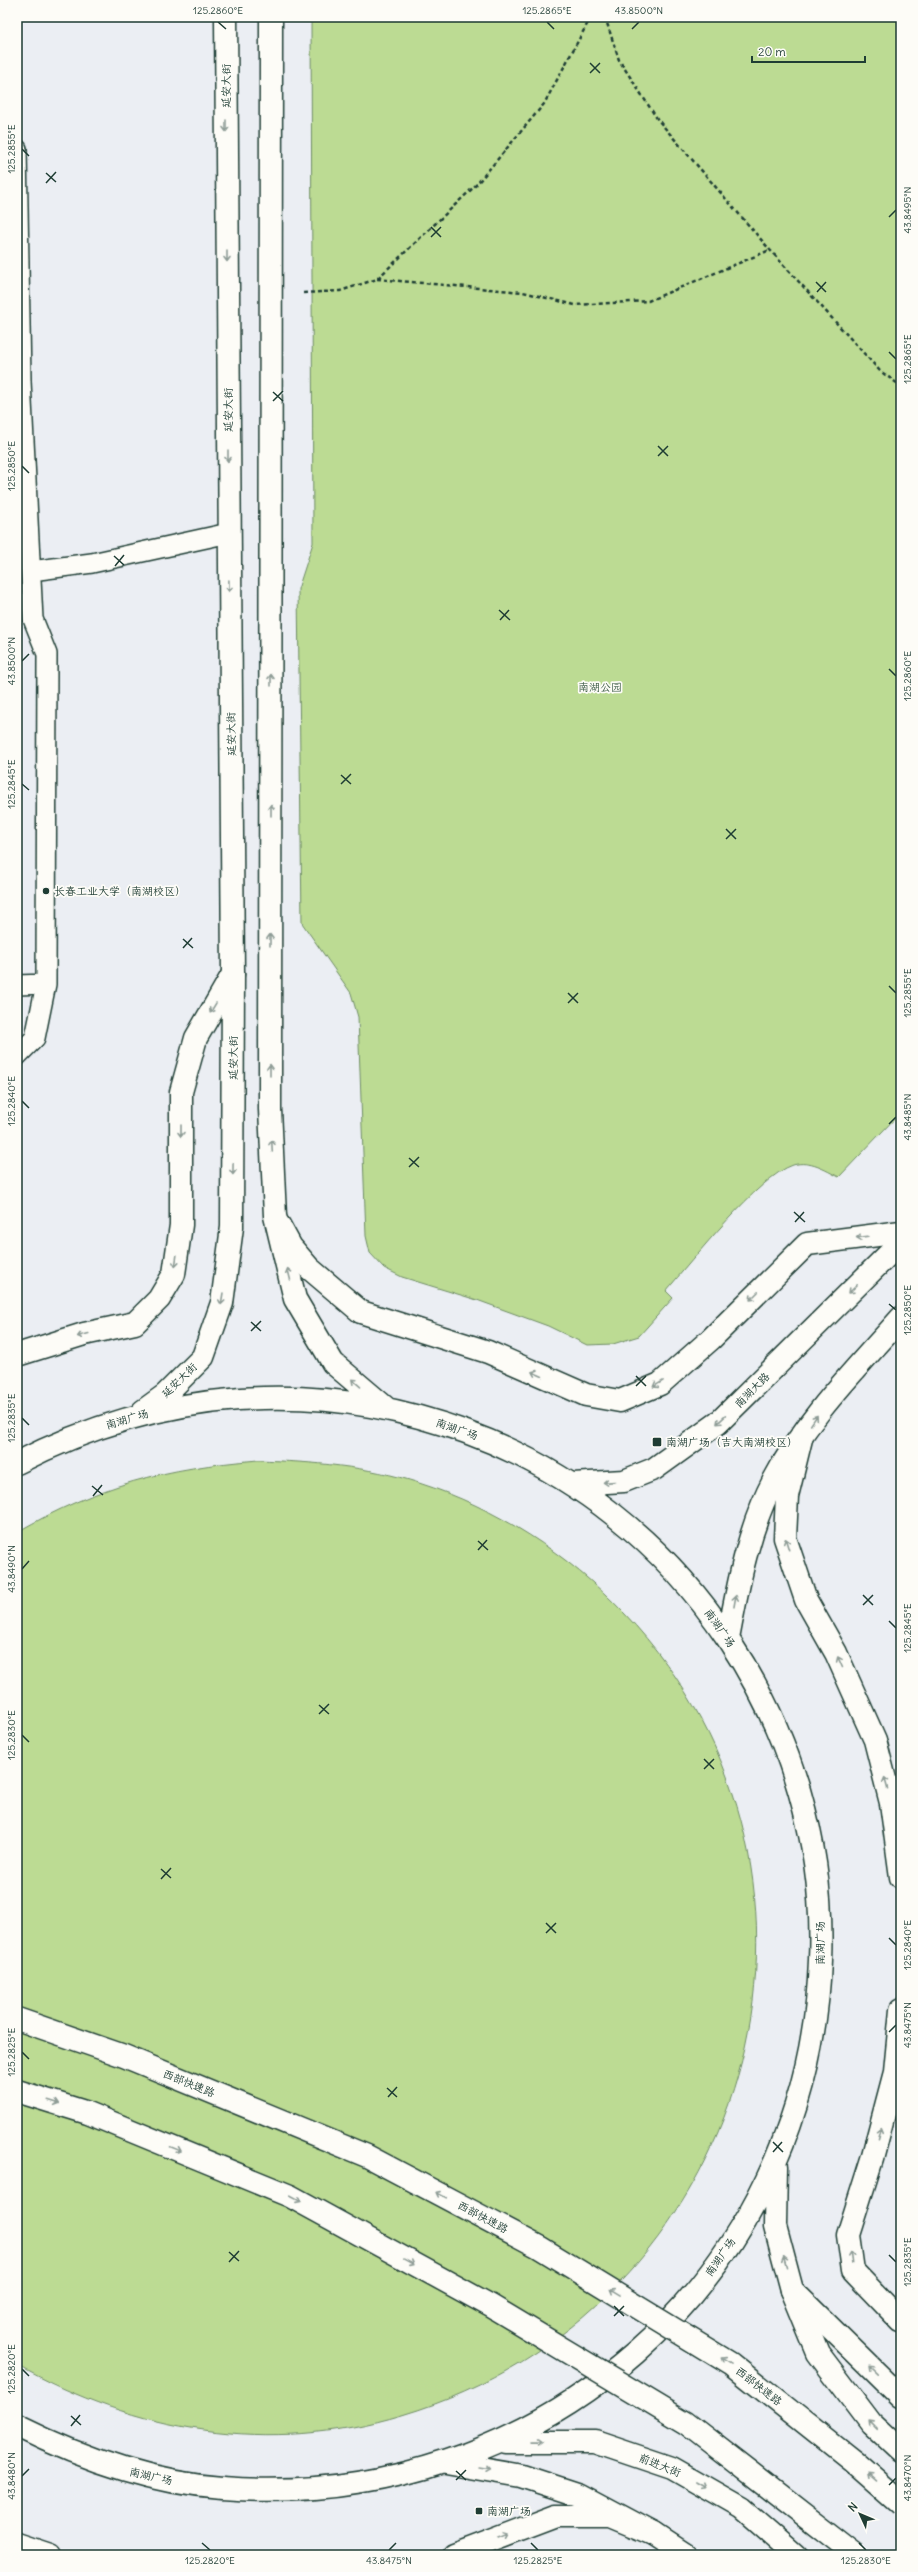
<svg xmlns="http://www.w3.org/2000/svg" width="918" height="2572" font-family="Delius,'LXGW WenKai TC',sans-serif">
  <rect width="100%" height="100%" fill="#ebeef3"/>
  <filter id="ink" filterUnits="userSpaceOnUse"><feTurbulence type="fractalNoise" baseFrequency=".025" numOctaves="2"/><feDisplacementMap in="SourceGraphic" scale="8" xChannelSelector="R" yChannelSelector="G"/><feConvolveMatrix kernelMatrix="1 2 1 2 8 2 1 2 1" color-interpolation-filters="sRGB"/></filter>
  <g filter="url(#ink)">
    <!-- green -->
    <path fill="#bcdb93" stroke="#6e8c64" d="M311,17H901V1112L839,1177C825,1170 810,1160 793,1165C759,1176 692,1261 666,1291L673,1298L639,1336L613,1344L587,1345L548,1326L477,1300L402,1277L384,1268L370,1253L366,1236L358,1017L351,993L302,923L298,589L313,543Z
      M258,1460C313,1462 367,1466 419,1483C497,1508 568,1554 624,1613C877,1879 749,2312 402,2415C270,2455 136,2432 17,2365V1532C99,1485 165,1468 258,1460Z"/>
    <g fill="none" stroke-linecap="round" stroke-linejoin="round">
      <defs>
        <path id="lane" d="M17,149L21,381L33,619L47,654L46,984L35,1038L17,1056
          M31,571L92,563L229,533
          M17,985L46,984"/>
        <path id="secondary" d="M279,1225L291,1247L309,1268L361,1312L488,1352L586,1395L620,1401L660,1384L711,1339L807,1244L901,1232
          M17,1355L84,1334L135,1323L159,1299L174,1274L181,1225V1092L196,1038L233,974
          M801,1439L787,1496L785,1538L806,1600L836,1653L875,1740L891,1803L901,1877
          M901,2010L895,2072L872,2159L848,2235L853,2271L901,2321
          M17,2544L50,2555
          M453,2555L556,2516H610L653,2534L685,2555"/>
        <path id="primary" d="M271,17L270,1109L275,1216L295,1299L333,1363L386,1408
          M143,1411L165,1395L203,1357L222,1303L232,1227L233,974L226,17
          M17,1463C159,1390 315,1376 466,1432C573,1471 665,1544 728,1639C791,1734 825,1845 820,1960C809,2279 538,2513 222,2488C150,2483 81,2458 17,2426
          M573,1484L624,1481L654,1469L718,1423L901,1242
          M728,1639C738,1585 748,1529 774,1480C805,1420 857,1368 901,1318
          M776,2166L775,2226L792,2290L818,2353L871,2423L901,2451
          M505,2442H595L672,2468L742,2508L796,2555
          M446,2463L522,2476L580,2495L653,2534"/>
        <path id="highway" d="M792,2290L901,2397"/>
      </defs>
      <!-- lane casing -->
      <use href="#lane" stroke="#1f3d34" stroke-width="22"/>
      <!-- secondary casing -->
      <use href="#secondary" stroke="#1f3d34" stroke-width="25"/>
      <!-- primary casing -->
      <use href="#primary" stroke="#1f3d34" stroke-width="25"/>
      <!-- highway casing -->
      <use href="#highway" stroke="#1f3d34" stroke-width="25"/>
      <!-- path -->
      <path stroke="#1f3d34" stroke-width="2.5" stroke-dasharray="4 3" stroke-linecap="butt" d="M605,17L619,60L658,120L770,250L880,371L901,386
        M377,279L523,292L575,305L648,301L770,250
        M303,293L340,291L377,279L476,185L544,104L591,17"/>
      <!-- lane -->
      <use href="#lane" stroke="#fdfcf7" stroke-width="19"/>
      <!-- secondary -->
      <use href="#secondary" stroke="#fdfcf7" stroke-width="22"/>
      <!-- primary -->
      <use href="#primary" stroke="#fdfcf7" stroke-width="22"/>
      <!-- highway -->
      <use href="#highway" stroke="#fdfcf7" stroke-width="22"/>
      <defs>
        <path id="highway-bridge" d="M17,2019L124,2056L367,2156L539,2247L731,2364L853,2461L901,2503
          M17,2091L88,2113L290,2196L491,2306L686,2423L856,2555"/>
      </defs>
      <!-- highway-bridge casing -->
      <use href="#highway-bridge" stroke="#1f3d34" stroke-width="25" stroke-linecap="butt"/>
      <!-- highway-bridge -->
      <use href="#highway-bridge" stroke="#fdfcf7" stroke-width="22"/>
    </g>
    <!-- one-way arrows -->
    <defs><path id="oneway-shaft" d="M-6 0H5M1.5-3L5.5 0L1.5 3" fill="none" stroke-width="1.6" stroke-linecap="round" stroke-linejoin="round"/></defs>
    <g stroke="#8e9c96">
      <use href="#oneway-shaft" transform="translate(226 126) rotate(90)"/>
      <use href="#oneway-shaft" transform="translate(227 256) rotate(90)"/>
      <use href="#oneway-shaft" transform="translate(228 456) rotate(90)"/>
      <use href="#oneway-shaft" transform="translate(229 586) rotate(89)"/>
      <use href="#oneway-shaft" transform="translate(271 680) rotate(-90)"/>
      <use href="#oneway-shaft" transform="translate(271 810) rotate(-90)"/>
      <use href="#oneway-shaft" transform="translate(270 940) rotate(-90)"/>
      <use href="#oneway-shaft" transform="translate(213 1008) rotate(121)"/>
      <use href="#oneway-shaft" transform="translate(270 1070) rotate(-90)"/>
      <use href="#oneway-shaft" transform="translate(181 1131) rotate(90)"/>
      <use href="#oneway-shaft" transform="translate(272 1146) rotate(-93)"/>
      <use href="#oneway-shaft" transform="translate(233 1169) rotate(91)"/>
      <use href="#oneway-shaft" transform="translate(862 1237) rotate(173)"/>
      <use href="#oneway-shaft" transform="translate(176 1261) rotate(98)"/>
      <use href="#oneway-shaft" transform="translate(289 1274) rotate(-104)"/>
      <use href="#oneway-shaft" transform="translate(853 1289) rotate(135)"/>
      <use href="#oneway-shaft" transform="translate(754 1296) rotate(135)"/>
      <use href="#oneway-shaft" transform="translate(222 1299) rotate(99)"/>
      <use href="#oneway-shaft" transform="translate(83 1335) rotate(165)"/>
      <use href="#oneway-shaft" transform="translate(537 1374) rotate(-156)"/>
      <use href="#oneway-shaft" transform="translate(356 1383) rotate(-139)"/>
      <use href="#oneway-shaft" transform="translate(658 1384) rotate(149)"/>
      <use href="#oneway-shaft" transform="translate(721 1420) rotate(137)"/>
      <use href="#oneway-shaft" transform="translate(814 1420) rotate(-56)"/>
      <use href="#oneway-shaft" transform="translate(609 1482) rotate(176)"/>
      <use href="#oneway-shaft" transform="translate(787 1544) rotate(-107)"/>
      <use href="#oneway-shaft" transform="translate(735 1601) rotate(-80)"/>
      <use href="#oneway-shaft" transform="translate(840 1662) rotate(-114)"/>
      <use href="#oneway-shaft" transform="translate(886 1783) rotate(-105)"/>
      <use href="#oneway-shaft" transform="translate(54 2102) rotate(17)"/>
      <use href="#oneway-shaft" transform="translate(879 2133) rotate(-75)"/>
      <use href="#oneway-shaft" transform="translate(176 2149) rotate(22)"/>
      <use href="#oneway-shaft" transform="translate(441 2195) rotate(-152)"/>
      <use href="#oneway-shaft" transform="translate(296 2199) rotate(28)"/>
      <use href="#oneway-shaft" transform="translate(851 2258) rotate(-97)"/>
      <use href="#oneway-shaft" transform="translate(409 2262) rotate(29)"/>
      <use href="#oneway-shaft" transform="translate(785 2262) rotate(-105)"/>
      <use href="#oneway-shaft" transform="translate(615 2293) rotate(-149)"/>
      <use href="#oneway-shaft" transform="translate(726 2361) rotate(-148)"/>
      <use href="#oneway-shaft" transform="translate(873 2370) rotate(-136)"/>
      <use href="#oneway-shaft" transform="translate(873 2424) rotate(-134)"/>
      <use href="#oneway-shaft" transform="translate(538 2441) rotate(-1)"/>
      <use href="#oneway-shaft" transform="translate(484 2469) rotate(9)"/>
      <use href="#oneway-shaft" transform="translate(872 2477) rotate(-139)"/>
      <use href="#oneway-shaft" transform="translate(701 2485) rotate(30)"/>
      <use href="#oneway-shaft" transform="translate(503 2537) rotate(-22)"/>
    </g>
  </g>
  <!-- ticks -->
  <path fill="none" stroke="#1f3d34" stroke-width="1.5" d="M218,22L226,29M547,22L554,29M632,29L639,22M590,63L600,73M590,73L600,63M22,149L29,156M46,173L56,182M46,183L56,172M889,217L896,210M431,227L441,237M431,237L441,227M816,282L826,292M817,292L826,282M889,352L896,359M273,392L283,401M273,401L283,391M658,446L668,456M658,456L668,446M22,466L29,473M114,556L124,565M115,566L124,555M499,610L510,620M500,620L509,610M22,661L29,654M889,669L896,676M341,775L351,784M22,784L29,790M341,784L351,774M726,829L736,839M726,839L736,829M183,939L193,948M183,948L192,938M889,986L896,993M568,993L578,1003M568,1003L578,993M22,1101L29,1108M889,1124L896,1117M409,1158L419,1167M409,1167L419,1157M794,1212L805,1222M795,1222L804,1212M889,1304L896,1310M251,1322L261,1331M251,1331L261,1321M636,1376L646,1386M636,1386L646,1376M22,1418L29,1425M92,1486L103,1495M93,1496L102,1485M478,1541L488,1550M478,1550L487,1540M22,1569L29,1561M863,1595L873,1605M863,1605L873,1595M889,1621L896,1628M319,1705L329,1714M319,1714L329,1704M22,1735L29,1742M704,1759L714,1769M704,1769L714,1759M161,1869L171,1878M161,1879L171,1868M546,1923L556,1933M546,1933L556,1923M889,1938L896,1945M889,2032L896,2025M22,2052L29,2059M387,2088L397,2097M388,2097L397,2087M773,2142L783,2152M773,2152L782,2142M229,2252L239,2261M889,2255L896,2262M229,2262L239,2251M614,2306L624,2316M614,2316L624,2306M22,2369L29,2376M71,2416L81,2425M71,2426L80,2415M456,2471L466,2480M22,2476L29,2469M456,2480L466,2470M889,2485L896,2478M202,2543L210,2550M531,2543L538,2550M859,2543L866,2550M389,2550L396,2543"/>
  <!-- markers -->
  <g fill="#1f3d34" stroke="#fdfcf7" stroke-width="1.5">
    <circle cx="46" cy="891" r="4"/>
    <rect x="652" y="1437" width="10" height="10" rx="2"/>
    <rect x="475" y="2507" width="8" height="8" rx="2"/>
  </g>
  <g text-anchor="middle" dominant-baseline="central" stroke-width="3.5" stroke-linejoin="round" paint-order="stroke">
    <!-- street labels -->
    <g font-size="11" fill="#1f3d34" stroke="#fdfcf7">
      <text transform="translate(226 86) rotate(-90)">延安大街</text>
      <text transform="translate(228 410) rotate(-90)">延安大街</text>
      <text transform="translate(231 734) rotate(-91)">延安大街</text>
      <text transform="translate(233 1058) rotate(-90)">延安大街</text>
      <text transform="translate(179 1380) rotate(-44)">延安大街</text>
      <text transform="translate(752 1390) rotate(-45)">南湖大路</text>
      <text transform="translate(127 1419) rotate(-16)">南湖广场</text>
      <text transform="translate(457 1429) rotate(19)">南湖广场</text>
      <text transform="translate(720 1628) rotate(55)">南湖广场</text>
      <text transform="translate(820 1943) rotate(-90)">南湖广场</text>
      <text transform="translate(189 2083) rotate(22)">西部快速路</text>
      <text transform="translate(483 2217) rotate(28)">西部快速路</text>
      <text transform="translate(720 2257) rotate(-55)">南湖广场</text>
      <text transform="translate(759 2386) rotate(38)">西部快速路</text>
      <text transform="translate(660 2465) rotate(22)">前进大街</text>
      <text transform="translate(151 2476) rotate(13)">南湖广场</text>
    </g>
    <!-- park labels -->
    <g font-size="11" fill="#3e5d47" stroke="#fdfcf7">
      <text x="600" y="687">南湖公园</text>
    </g>
    <!-- poi labels -->
    <g font-size="11" fill="#1f3d34" stroke="#fdfcf7" text-anchor="start">
      <text x="54" y="891">长春工业大学（南湖校区）</text>
      <text x="666" y="1442">南湖广场（吉大南湖校区）</text>
      <text x="487" y="2511">南湖广场</text>
    </g>
  </g>
  <!-- margin -->
  <rect width="918" height="2572" fill="none" stroke="#fdfcf7" stroke-width="44"/>
  <!-- north arrow -->
  <g transform="translate(860 2514) rotate(314)" stroke="#fdfcf7" stroke-width="3" paint-order="stroke">
  <path d="M0-3L7 15L0 10L-7 15Z" fill="#1f3d34"/>
  <text y="-6" font-size="11" font-weight="bold" text-anchor="middle" fill="#1f3d34">N</text>
  </g>
  <!-- scale -->
  <path d="M752 56v6h113v-6" fill="none" stroke="#1f3d34" stroke-width="2"/>
  <text x="758" y="56" font-size="12" fill="#1f3d34" stroke="#fdfcf7" stroke-width="3" paint-order="stroke">20 m</text>
  <rect x="22" y="22" width="874" height="2528" fill="none" stroke="#1f3d34" stroke-width="1.5"/>
  <g font-size="10" text-anchor="middle" fill="#1f3d34">
    <text x="218" y="14">125.2860°E</text>
    <text x="547" y="14">125.2865°E</text>
    <text x="639" y="14">43.8500°N</text>
    <text transform="translate(11 149) rotate(-90)" y="4">125.2855°E</text>
    <text transform="translate(907 210) rotate(-90)" y="4">43.8495°N</text>
    <text transform="translate(907 359) rotate(-90)" y="4">125.2865°E</text>
    <text transform="translate(11 466) rotate(-90)" y="4">125.2850°E</text>
    <text transform="translate(11 661) rotate(-90)" y="4">43.8500°N</text>
    <text transform="translate(907 676) rotate(-90)" y="4">125.2860°E</text>
    <text transform="translate(11 784) rotate(-90)" y="4">125.2845°E</text>
    <text transform="translate(907 993) rotate(-90)" y="4">125.2855°E</text>
    <text transform="translate(11 1101) rotate(-90)" y="4">125.2840°E</text>
    <text transform="translate(907 1117) rotate(-90)" y="4">43.8485°N</text>
    <text transform="translate(907 1310) rotate(-90)" y="4">125.2850°E</text>
    <text transform="translate(11 1418) rotate(-90)" y="4">125.2835°E</text>
    <text transform="translate(11 1569) rotate(-90)" y="4">43.8490°N</text>
    <text transform="translate(907 1628) rotate(-90)" y="4">125.2845°E</text>
    <text transform="translate(11 1735) rotate(-90)" y="4">125.2830°E</text>
    <text transform="translate(907 1945) rotate(-90)" y="4">125.2840°E</text>
    <text transform="translate(907 2025) rotate(-90)" y="4">43.8475°N</text>
    <text transform="translate(11 2052) rotate(-90)" y="4">125.2825°E</text>
    <text transform="translate(907 2262) rotate(-90)" y="4">125.2835°E</text>
    <text transform="translate(11 2369) rotate(-90)" y="4">125.2820°E</text>
    <text transform="translate(11 2476) rotate(-90)" y="4">43.8480°N</text>
    <text transform="translate(907 2478) rotate(-90)" y="4">43.8470°N</text>
    <text x="210" y="2564">125.2820°E</text>
    <text x="389" y="2564">43.8475°N</text>
    <text x="538" y="2564">125.2825°E</text>
    <text x="866" y="2564">125.2830°E</text>
  </g>
</svg>
